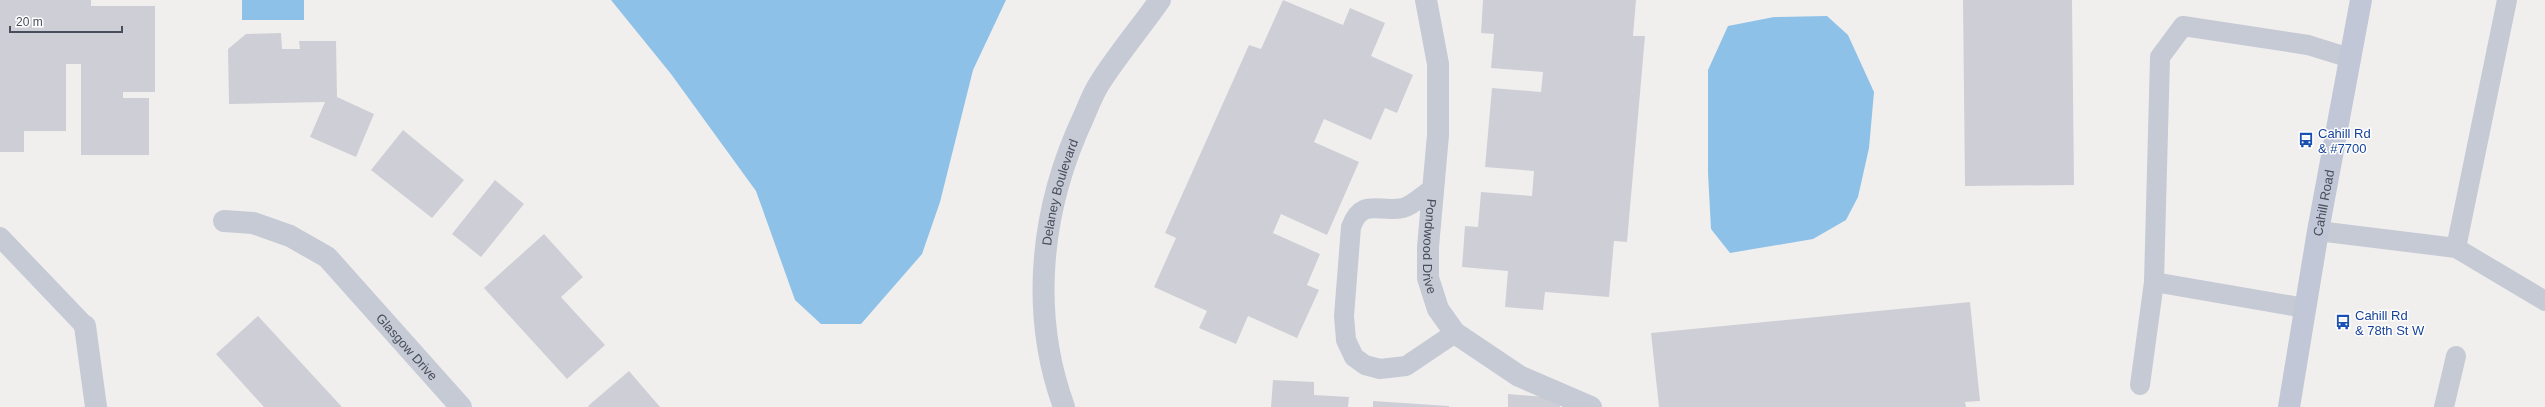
<svg xmlns="http://www.w3.org/2000/svg" width="2545" height="407" font-family="Arial,sans-serif">
  <style>
    .water { fill: #8dc1e8 }
    .building { fill: #cecfd6 }
    .lines { fill: none; stroke-linecap: round; stroke-linejoin: round }
    .lane { stroke: #c5cad5; stroke-width: 20 }
    .street { stroke: #c5cad5; stroke-width: 22 }
    .secondary { stroke: #c1c7d6; stroke-width: 22 }
    .labels { text-anchor: middle; dominant-baseline: central; stroke-width: 3; stroke-linejoin: round; paint-order: stroke }
    .transit-label { font-size: 13px; fill: #164399; stroke: #fff; text-anchor: start }
    .street-label { font-size: 13px; fill: #474d5b; stroke: #fff }
  </style>
  <rect width="100%" height="100%" fill="#f1efee"/>
  <g class="water">
    <rect x="242" y="0" width="62" height="20"/>
    <polygon points="611,0 1006,0 973,70 940,202 922,254 861,324 821,324 795,300 756,191 671,74"/>
    <polygon points="1827,16 1848,35 1874,92 1869,148 1858,197 1846,220 1813,239 1730,253 1711,229 1708,173 1708,70 1728,26 1774,17"/>
  </g>
  <g class="building">
    <polygon points="0,0 91,0 91,6 155,6 155,92 123,92 123,98 149,98 149,155 81,155 81,64 66,64 66,131 24,131 24,152 0,152"/>
    <polygon points="1283,0 1343,25 1350,8 1385,23 1371,56 1413,75 1397,113 1385,108 1371,140 1324,119 1314,142 1359,162 1327,235 1281,214 1273,233 1320,254 1307,285 1319,290 1297,338 1248,316 1236,344 1199,328 1207,311 1154,287 1176,238 1165,233 1249,45 1261,49"/>
    <polygon points="1483,0 1636,0 1633,36 1645,36 1627,242 1614,241 1609,297 1545,292 1543,310 1505,307 1508,271 1462,267 1465,226 1478,227 1481,192 1532,196 1534,171 1485,167 1492,88 1541,92 1543,72 1491,68 1494,34 1481,33"/>
    <polygon points="1963,0 2072,0 2074,185 1965,186"/>
    <polygon points="281,33 282,49 300,49 299,41 336,41 337,97 374,114 356,157 310,137 325,102 229,104 228,49 246,34"/>
    <polygon points="403,130 464,180 432,218 371,170"/>
    <polygon points="495,180 524,204 481,257 452,234"/>
    <polygon points="544,234 583,277 561,297 605,345 567,379 484,288"/>
    <polygon points="1970,302 1980,401 1965,402 1966,407 1659,407 1651,333"/>
    <polygon points="258,316 342,407 264,407 216,354"/>
    <polygon points="629,371 660,407 589,407 588,406"/>
    <polygon points="1273,380 1314,382 1314,395 1349,397 1348,407 1271,407"/>
    <polygon points="1508,394 1560,398 1560,407 1508,407"/>
    <polygon points="1373,401 1449,406 1449,407 1373,407"/>
  </g>
  <g class="lines">
    <g class="lane">
      <path d="M1431,190C1423,195 1412,206 1403,208C1379,213 1362,197 1351,227L1344,316L1346,340L1354,357L1365,365L1380,369L1406,366L1455,333"/>
      <polyline points="2318,231 2456,248 2545,301"/>
      <polyline points="0,237 85,326"/>
      <polyline points="2456,248 2507,0"/>
      <polyline points="2154,282 2305,308"/>
      <polyline points="2140,385 2154,282 2160,57 2183,26 2308,45 2350,58"/>
      <polyline points="2444,407 2456,356"/>
    </g>
    <g class="street">
      <path id="s1" d="M1426,0L1438,64V135L1428,247V278L1438,309L1455,333L1519,376L1591,407"/>
      <path id="s2" d="M224,221L253,223L290,236L327,257L461,407"/>
      <polyline points="85,326 96,407"/>
      <path id="s3" d="M1064,407C1029,311 1041,207 1084,116C1089,104 1094,91 1101,81C1119,53 1141,27 1160,0"/>
    </g>
    <path class="secondary" id="s4" d="M2289,407L2318,231L2361,0"/>
  </g>
  <defs>
    <symbol id="bus-bare" viewBox="-9 -9 18 18"><path d="M-5-6H5V4H4V6H2V4H-2V6H-4V4H-5ZM-3.5-4V0h7V-4ZM-3.5 1.2v1.5H-2V1.2ZM2 1.2v1.5H3.5V1.2Z" fill="#1a4fb4" stroke="#fff" stroke-width="2.5" paint-order="stroke"/></symbol>
  </defs>
  <g fill-rule="evenodd">
    <use href="#bus-bare" x="2295" y="129" width="22" height="22"/>
    <use href="#bus-bare" x="2332" y="311" width="22" height="22"/>
  </g>
  <g class="labels">
    <g class="transit-label">
      <text x="2318" y="133">Cahill Rd<tspan x="2318" dy="15">&amp; #7700</tspan></text>
      <text x="2355" y="315">Cahill Rd<tspan x="2355" dy="15">&amp; 78th St W</tspan></text>
    </g>
    <g class="street-label">
      <text stroke="none"><textPath href="#s3" startOffset="219">Delaney Boulevard</textPath></text>
      <text stroke="none"><textPath href="#s4" startOffset="207">Cahill Road</textPath></text>
      <text stroke="none"><textPath href="#s1" startOffset="248">Pondwood Drive</textPath></text>
      <text stroke="none"><textPath href="#s2" startOffset="231">Glasgow Drive</textPath></text>
    </g>
  </g>
  <path d="M10 26v6h112v-6" fill="none" stroke="#474d5b" stroke-width="2"/>
  <text x="16" y="26" font-size="12" fill="#474d5b" stroke="#ffffff" stroke-width="3" paint-order="stroke">20 m</text>
</svg>
